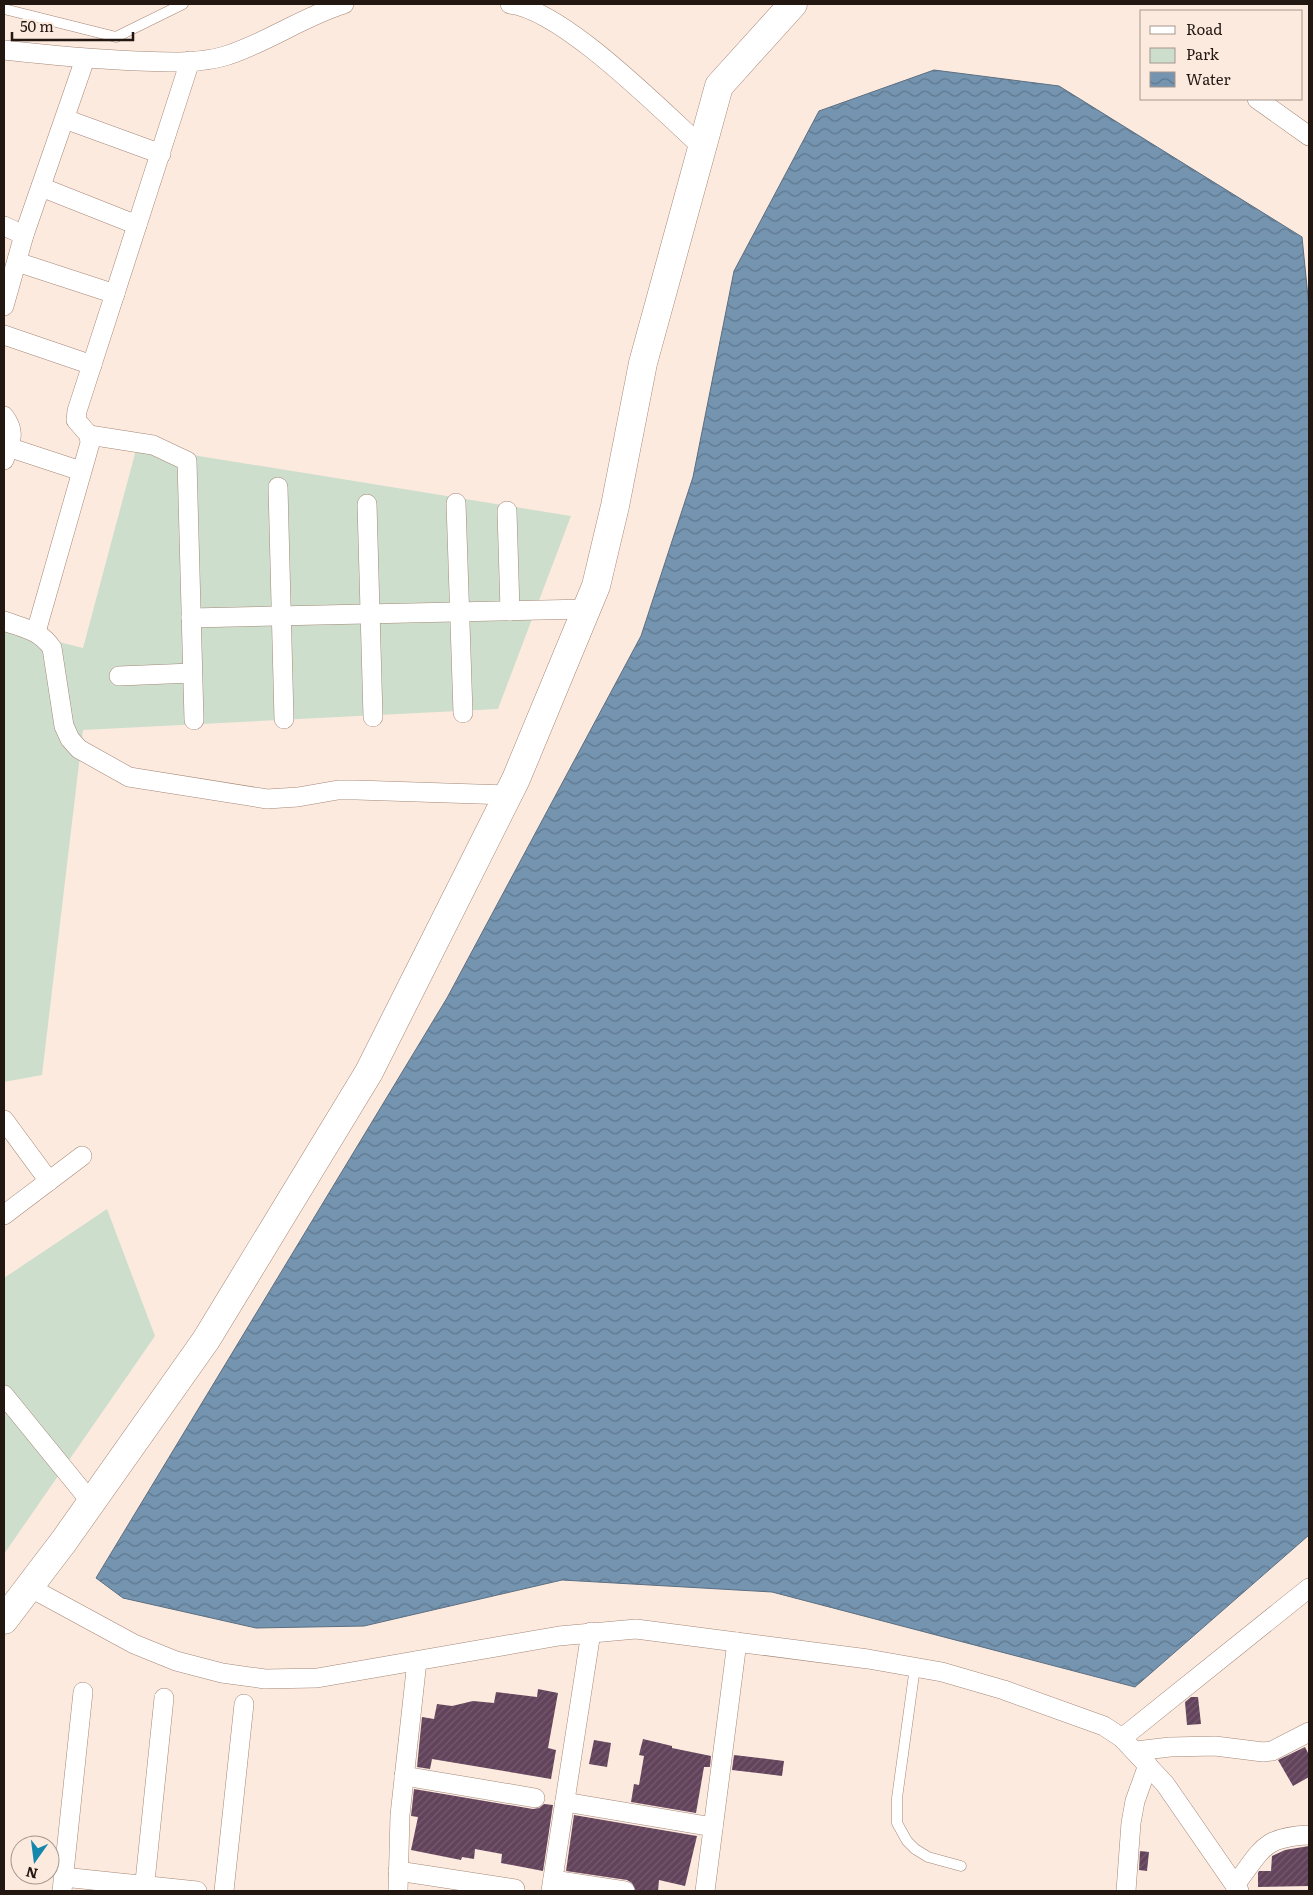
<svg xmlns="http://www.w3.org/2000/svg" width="1313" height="1895" font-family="Literata,serif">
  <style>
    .green { fill: #cddfcc }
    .water { fill: url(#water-waves); stroke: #5b6e80 }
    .building { fill: url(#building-hatch) }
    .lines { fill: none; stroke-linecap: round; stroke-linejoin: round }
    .lane-casing { stroke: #a48777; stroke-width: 11 }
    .street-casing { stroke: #a48777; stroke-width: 20 }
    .secondary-casing { stroke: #a48777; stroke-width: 29 }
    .lane { stroke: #fff; stroke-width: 10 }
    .street { stroke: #fff; stroke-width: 19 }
    .secondary { stroke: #fff; stroke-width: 28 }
  </style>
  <defs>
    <pattern id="water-waves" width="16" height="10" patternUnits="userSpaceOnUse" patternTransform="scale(1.25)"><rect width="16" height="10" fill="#7494b0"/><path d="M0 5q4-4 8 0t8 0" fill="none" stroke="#5f788e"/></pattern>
    <pattern id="building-hatch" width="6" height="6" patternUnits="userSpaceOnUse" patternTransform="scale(1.25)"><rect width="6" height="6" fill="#62435b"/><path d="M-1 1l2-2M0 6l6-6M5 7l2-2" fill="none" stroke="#745b6e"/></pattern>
  </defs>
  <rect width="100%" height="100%" fill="#fdeadf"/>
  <g class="green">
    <polygon points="137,446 571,516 498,709 83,730 42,1075 4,1082 4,628 83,648"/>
    <polygon points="107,1209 155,1336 4,1554 4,1278"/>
  </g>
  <polygon class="water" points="934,70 1059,86 1302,237 1309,307 1309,1535 1135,1687 772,1592 562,1580 364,1626 256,1628 123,1598 96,1578 447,998 641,636 693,477 734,271 819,111"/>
  <g class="building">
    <polygon points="538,1689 558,1693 548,1748 556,1750 551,1779 432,1759 430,1769 417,1767 422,1717 434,1719 437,1704 452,1706 473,1701 494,1703 496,1692 537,1697"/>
    <polygon points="1191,1697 1198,1697 1201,1724 1187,1725 1185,1702"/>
    <polygon points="643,1739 672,1746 672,1748 711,1756 710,1767 704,1767 696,1813 631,1802 634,1784 639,1785 644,1756 639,1755"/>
    <polygon points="594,1740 611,1743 607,1767 589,1764"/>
    <polygon points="1305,1747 1309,1755 1309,1777 1293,1786 1278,1760"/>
    <polygon points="734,1755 784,1761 782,1776 732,1770"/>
    <polygon points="414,1789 533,1809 539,1808 544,1804 553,1805 543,1871 501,1863 502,1854 475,1849 474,1859 462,1857 461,1860 411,1850 418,1817 411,1816"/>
    <polygon points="574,1815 697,1836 685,1886 659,1880 658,1891 636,1891 632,1883 627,1880 566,1871"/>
    <polygon points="1309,1846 1309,1886 1258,1887 1258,1873 1259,1871 1271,1871 1272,1856 1285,1850"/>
    <polygon points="1140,1851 1149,1852 1147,1871 1139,1870"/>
  </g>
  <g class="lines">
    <defs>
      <g id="lane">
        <polyline points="4,9 116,37 183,4"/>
        <polyline points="915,1667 897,1798 897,1823 907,1841 915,1849 928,1857 961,1866"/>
      </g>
      <g id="street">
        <path d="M510,4C563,10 660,109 702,147"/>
        <path d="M4,50C48,55 92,59 137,61C166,62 197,64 225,56C267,43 302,17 344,4"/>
        <polyline points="1257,99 1309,136"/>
        <polyline points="65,119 161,154"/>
        <polyline points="41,187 137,225"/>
        <polyline points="4,226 24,235"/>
        <polyline points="17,262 115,294"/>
        <polyline points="4,306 24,235 85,59"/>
        <polyline points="4,335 92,365"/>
        <path d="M4,416C17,433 10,442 4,460"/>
        <polyline points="89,435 153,445 187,461 194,720"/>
        <polyline points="8,447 81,471"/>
        <polyline points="278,487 284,719"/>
        <polyline points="456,503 463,713"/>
        <polyline points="367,504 373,717"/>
        <polyline points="507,511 510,611"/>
        <polyline points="191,618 586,609"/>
        <path d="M4,621C23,628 40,630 52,648L64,726L70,739L79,749L129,777L267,799L298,797L338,790H356L508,795"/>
        <polyline points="36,632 90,443 89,435 76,420 77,411 190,61"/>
        <polyline points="119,676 192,673"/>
        <polyline points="4,1120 49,1181"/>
        <polyline points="4,1215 82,1156"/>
        <polyline points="4,1395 91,1502"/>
        <polyline points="29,1587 134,1644 176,1661 222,1673 265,1679 317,1678 559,1636 636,1629 868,1659 942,1672 1004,1690 1104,1726 1122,1738 1165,1784 1239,1891"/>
        <polyline points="1122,1738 1309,1588"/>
        <polyline points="1136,1751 1170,1747 1215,1746 1263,1752 1272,1751 1309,1732"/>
        <polyline points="404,1776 535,1798"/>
        <polyline points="565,1802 713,1827"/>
        <polyline points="398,1871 515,1889"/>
        <polyline points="63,1877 197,1891"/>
        <polyline points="553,1880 625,1891"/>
        <path d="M1235,1885C1262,1850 1262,1837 1309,1835"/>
        <polyline points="62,1891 83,1692"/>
        <polyline points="144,1891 164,1698"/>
        <polyline points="224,1891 244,1704"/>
        <polyline points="398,1891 400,1815 417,1661"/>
        <polyline points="551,1891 591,1632"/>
        <polyline points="705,1891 737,1642"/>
        <polyline points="1126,1891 1131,1823 1135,1801 1148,1765"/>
      </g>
      <polyline id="secondary" points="4,1620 64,1541 206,1340 369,1072 516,779 596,586 615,506 643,363 719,86 793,4"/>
    </defs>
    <use href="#lane" class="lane-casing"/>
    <use href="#street" class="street-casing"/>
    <use href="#secondary" class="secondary-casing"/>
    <use href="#lane" class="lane"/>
    <use href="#street" class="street"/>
    <use href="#secondary" class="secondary"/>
  </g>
  <rect width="1313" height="1895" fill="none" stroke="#221711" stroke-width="10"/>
  <rect x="1140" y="10" width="162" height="90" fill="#fdeadf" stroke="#a5968d"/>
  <rect x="1150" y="26" width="25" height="8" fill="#ffffff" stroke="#a5968d"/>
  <text x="1186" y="35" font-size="15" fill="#221711">Road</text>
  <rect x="1150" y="48" width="25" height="15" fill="#cddfcc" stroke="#a5968d"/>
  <text x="1186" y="60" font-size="15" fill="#221711">Park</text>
  <rect x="1150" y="72" width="25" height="15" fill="url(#water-waves)" stroke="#a5968d"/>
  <text x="1186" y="85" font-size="15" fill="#221711">Water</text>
  <g transform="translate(35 1860) rotate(194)"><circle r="24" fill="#fdeadf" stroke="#a5968d"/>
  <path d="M0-4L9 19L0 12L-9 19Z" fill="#1487ac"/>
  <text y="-8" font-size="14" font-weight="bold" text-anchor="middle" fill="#221711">N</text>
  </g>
  <path d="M12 32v8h121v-8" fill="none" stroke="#221711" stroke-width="2.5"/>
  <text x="20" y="32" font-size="15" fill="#221711" stroke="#fdeadf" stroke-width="4" paint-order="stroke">50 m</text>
</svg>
